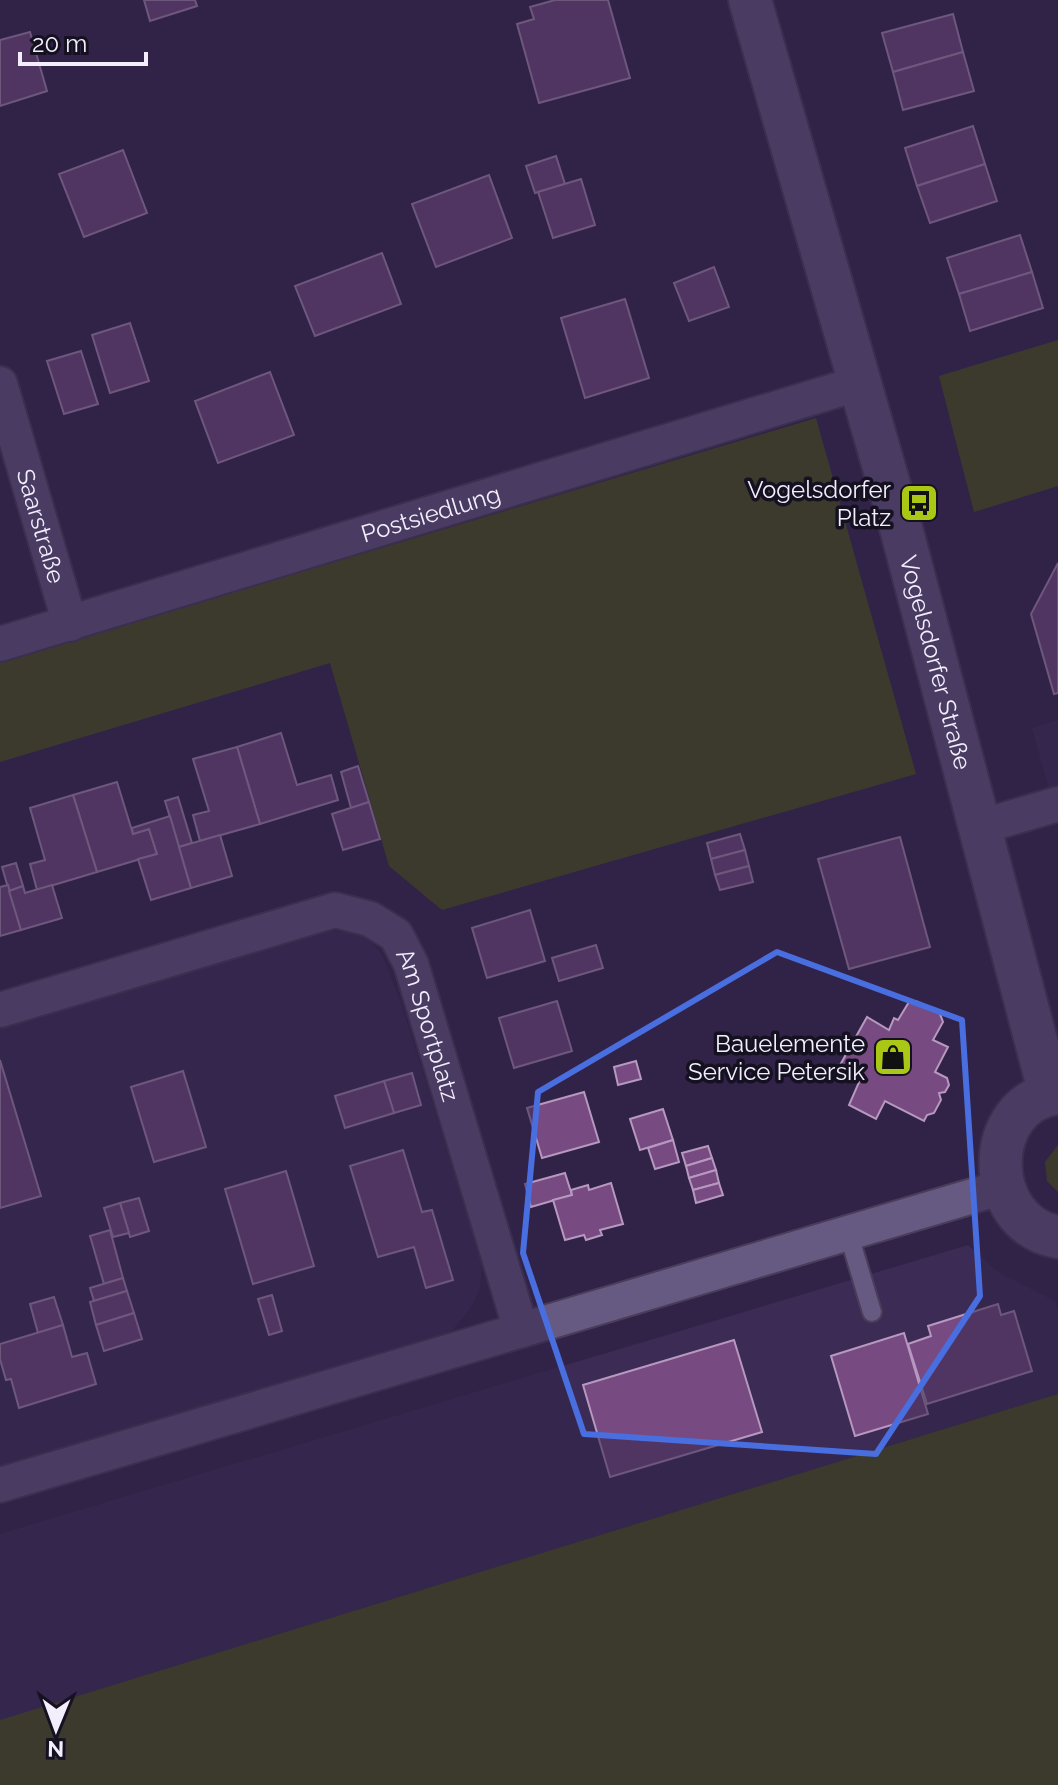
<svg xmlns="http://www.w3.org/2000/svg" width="1058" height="1785" font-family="Raleway,sans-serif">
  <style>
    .built { fill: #3b2b55 }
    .green { fill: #4b580d }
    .building { fill: #774b82; stroke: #b798bf; stroke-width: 2 }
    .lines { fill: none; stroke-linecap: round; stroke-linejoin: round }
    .service-casing { stroke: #493d5a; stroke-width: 22 }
    .minor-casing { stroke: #493d5a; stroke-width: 38 }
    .tertiary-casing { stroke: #493d5a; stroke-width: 46 }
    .service { stroke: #675a82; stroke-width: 18 }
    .minor { stroke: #675a82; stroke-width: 34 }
    .tertiary { stroke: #675a82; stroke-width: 42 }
    .marked { fill: none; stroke: #486edf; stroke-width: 6; stroke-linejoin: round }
    .labels { text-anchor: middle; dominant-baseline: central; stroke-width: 7; stroke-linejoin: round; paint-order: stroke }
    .poi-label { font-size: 24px; fill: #f2eefc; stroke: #161121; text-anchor: end }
    .street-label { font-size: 24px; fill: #f2eefc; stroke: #161121 }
  </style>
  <rect width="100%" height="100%" fill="#312347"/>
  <g class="built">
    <polygon points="1058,720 1058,821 1032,728"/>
    <polygon points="329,931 356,933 371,942 382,955 400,1000 482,1263 480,1289 470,1309 450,1333 0,1469 0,1028"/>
    <polygon points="968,1245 999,1273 1055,1301 1058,1309 1058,1394 0,1720 0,1534"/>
  </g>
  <g class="green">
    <polygon points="1058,340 1058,486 974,512 939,376"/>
    <polygon points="816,418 916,774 442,910 389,866 330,663 0,762 0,662"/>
    <polygon points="1058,1145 1058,1192 1047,1181 1045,1162"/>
    <polygon points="1058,1394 1058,1785 0,1785 0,1720"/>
  </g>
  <g class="building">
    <polygon points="144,0 195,0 197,6 150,21"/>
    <polygon points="555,0 608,0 630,78 539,103 517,24 534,19 530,7"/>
    <polygon points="953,14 963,52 893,72 882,33"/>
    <polygon points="30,32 47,91 0,106 0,40"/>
    <polygon points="963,52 974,91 903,110 893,72"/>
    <polygon points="973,126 985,164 917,186 905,148"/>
    <polygon points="123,150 147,213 84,237 59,174"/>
    <polygon points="556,156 565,184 535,193 526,166"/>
    <polygon points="985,164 997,201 930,223 917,186"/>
    <polygon points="489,175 512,238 436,267 412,204"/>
    <polygon points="581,179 595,225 553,238 538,192"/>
    <polygon points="1020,235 1032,272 959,294 947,258"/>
    <polygon points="382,253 401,304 315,336 295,286"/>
    <polygon points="714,267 729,307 689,321 674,283"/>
    <polygon points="1032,272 1043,308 970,331 959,294"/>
    <polygon points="625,299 649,378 585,398 561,318"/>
    <polygon points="130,323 149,381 110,393 92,335"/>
    <polygon points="81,351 98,404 64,414 47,361"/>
    <polygon points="270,372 294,435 218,463 195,401"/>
    <polygon points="1058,563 1058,693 1054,694 1031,614"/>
    <polygon points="281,733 297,785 331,775 338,800 260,824 237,747"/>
    <polygon points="237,747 260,824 200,841 193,815 209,811 193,759"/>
    <polygon points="358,766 369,802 351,808 341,772"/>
    <polygon points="117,782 133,834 149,829 157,854 97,872 73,795"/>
    <polygon points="73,795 97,872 37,890 30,864 45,860 30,808"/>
    <polygon points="178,797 192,843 179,847 165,801"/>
    <polygon points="369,802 380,839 343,850 332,814"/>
    <polygon points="170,816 191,888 151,900 138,859 157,854 149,829 133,834 132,828"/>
    <polygon points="740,834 745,850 711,859 707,843"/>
    <polygon points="220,835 232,876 191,888 179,847"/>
    <polygon points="900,837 930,947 849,969 818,859"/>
    <polygon points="745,850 749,866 715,875 711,859"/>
    <polygon points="16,863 23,886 9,891 2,867"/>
    <polygon points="749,866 753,882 720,890 715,875"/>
    <polygon points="8,885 21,930 0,936 0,887"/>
    <polygon points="52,885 62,918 21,930 9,891 23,886 25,893"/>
    <polygon points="530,910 545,961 487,978 472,928"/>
    <polygon points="596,945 603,968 559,981 552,958"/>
    <polygon points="557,1001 572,1051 514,1068 499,1018"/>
    <polygon points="917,1001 940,1014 943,1022 933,1040 948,1047 935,1072 947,1078 949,1085 945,1092 939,1093 941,1100 934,1113 927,1115 924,1121 885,1101 876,1119 849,1105 860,1080 839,1067 867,1017 889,1030 894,1018 898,1020 909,1002"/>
    <polygon points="0,1060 41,1196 0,1208"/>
    <polygon points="636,1061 641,1079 618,1085 614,1067"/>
    <polygon points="183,1071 206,1147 154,1162 131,1087"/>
    <polygon points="412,1073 421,1105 394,1113 384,1081"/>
    <polygon points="384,1081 394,1113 345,1128 335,1096"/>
    <polygon points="584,1092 599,1142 542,1158 527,1108"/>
    <polygon points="663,1109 673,1140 640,1150 630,1119"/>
    <polygon points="673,1140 679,1162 655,1169 648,1148"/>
    <polygon points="708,1146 712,1158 686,1166 682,1153"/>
    <polygon points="403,1150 422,1212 432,1210 453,1280 426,1288 414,1247 378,1257 350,1166"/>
    <polygon points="712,1158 716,1170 689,1178 686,1166"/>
    <polygon points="716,1170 719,1183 693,1190 689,1178"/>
    <polygon points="286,1171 314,1266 253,1284 225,1189"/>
    <polygon points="565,1173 572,1195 531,1207 525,1184"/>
    <polygon points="611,1183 623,1224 600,1230 602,1235 586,1240 584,1235 565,1240 553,1200 572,1195 571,1190 588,1185 589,1190"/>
    <polygon points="719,1183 723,1195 696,1203 693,1190"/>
    <polygon points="139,1198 149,1231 130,1237 120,1203"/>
    <polygon points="120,1203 129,1233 113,1237 104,1208"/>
    <polygon points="110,1230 123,1278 104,1284 90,1236"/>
    <polygon points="123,1278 127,1291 94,1301 90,1288"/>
    <polygon points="127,1291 134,1313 96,1325 90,1302"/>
    <polygon points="272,1295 282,1331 269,1335 258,1299"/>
    <polygon points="54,1297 63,1325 38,1333 30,1304"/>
    <polygon points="998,1304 1001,1315 1014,1311 1032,1371 927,1404 908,1344 931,1336 928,1326"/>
    <polygon points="134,1313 142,1339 104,1351 96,1325"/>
    <polygon points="63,1325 72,1357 87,1353 96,1384 19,1408 11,1379 6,1380 0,1359 0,1344"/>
    <polygon points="904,1333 928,1414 855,1436 831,1356"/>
    <polygon points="734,1340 762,1432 610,1477 583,1385"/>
  </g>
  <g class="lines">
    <defs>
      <polyline id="service" points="848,1232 872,1312"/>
      <g id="minor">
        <path id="s1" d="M0,384L70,624"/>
        <path id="s2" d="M0,644L860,383"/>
        <polyline points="980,827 1058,804"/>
        <path id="s3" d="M0,1010L335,910L370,919L396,935L411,964L521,1330"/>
        <polyline points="0,1485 1003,1187"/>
      </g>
      <g id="tertiary">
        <path id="s4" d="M750,0L896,509L1050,1094"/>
        <path d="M1058,1093C981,1102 982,1224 1058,1237"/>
      </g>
    </defs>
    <use href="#service" class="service-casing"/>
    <use href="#minor" class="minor-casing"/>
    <use href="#tertiary" class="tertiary-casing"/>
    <use href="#service" class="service"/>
    <use href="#minor" class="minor"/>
    <use href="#tertiary" class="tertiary"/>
  </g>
  <path d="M0 0H1058V1785H0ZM777,952L962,1020L980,1296L876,1454L584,1434L523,1253L538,1092Z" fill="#312347" fill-opacity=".55" fill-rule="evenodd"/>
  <path class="marked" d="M777,952L962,1020L980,1296L876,1454L584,1434L523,1253L538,1092Z"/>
  <defs>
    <symbol id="bus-square" viewBox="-11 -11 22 22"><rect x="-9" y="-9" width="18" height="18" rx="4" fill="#abc716" stroke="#161121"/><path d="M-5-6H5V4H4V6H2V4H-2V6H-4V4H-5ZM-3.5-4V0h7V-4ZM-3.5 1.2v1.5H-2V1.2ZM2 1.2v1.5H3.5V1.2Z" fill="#111"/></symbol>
    <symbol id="shop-square" viewBox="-11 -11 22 22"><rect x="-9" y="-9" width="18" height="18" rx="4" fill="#abc716" stroke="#161121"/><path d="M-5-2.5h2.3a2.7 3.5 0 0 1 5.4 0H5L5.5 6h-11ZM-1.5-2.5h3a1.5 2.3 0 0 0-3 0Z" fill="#111"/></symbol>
  </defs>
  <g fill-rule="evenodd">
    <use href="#bus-square" x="897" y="481" width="44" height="44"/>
    <use href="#shop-square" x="871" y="1035" width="44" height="44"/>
  </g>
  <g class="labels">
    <g class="poi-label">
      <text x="891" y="489">Vogelsdorfer<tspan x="891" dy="28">Platz</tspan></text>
      <text x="865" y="1043">Bauelemente<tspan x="865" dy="28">Service Petersik</tspan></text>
    </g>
    <g class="street-label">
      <text stroke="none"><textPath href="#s2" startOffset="450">Postsiedlung</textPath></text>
      <text stroke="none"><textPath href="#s1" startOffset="148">Saarstraße</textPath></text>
      <text stroke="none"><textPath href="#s4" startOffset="688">Vogelsdorfer Straße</textPath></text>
      <text stroke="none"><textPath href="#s3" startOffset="512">Am Sportplatz</textPath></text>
    </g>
  </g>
  <g transform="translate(56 1729) rotate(181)" stroke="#161121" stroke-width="6" paint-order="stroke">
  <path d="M0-6L14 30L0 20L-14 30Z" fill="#f2eefc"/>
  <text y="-12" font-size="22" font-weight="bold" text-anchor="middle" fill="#f2eefc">N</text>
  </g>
  <path d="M20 52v12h126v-12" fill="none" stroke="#f2eefc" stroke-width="4"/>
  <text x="32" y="52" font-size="24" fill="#f2eefc" stroke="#161121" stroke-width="6" paint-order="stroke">20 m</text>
</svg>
